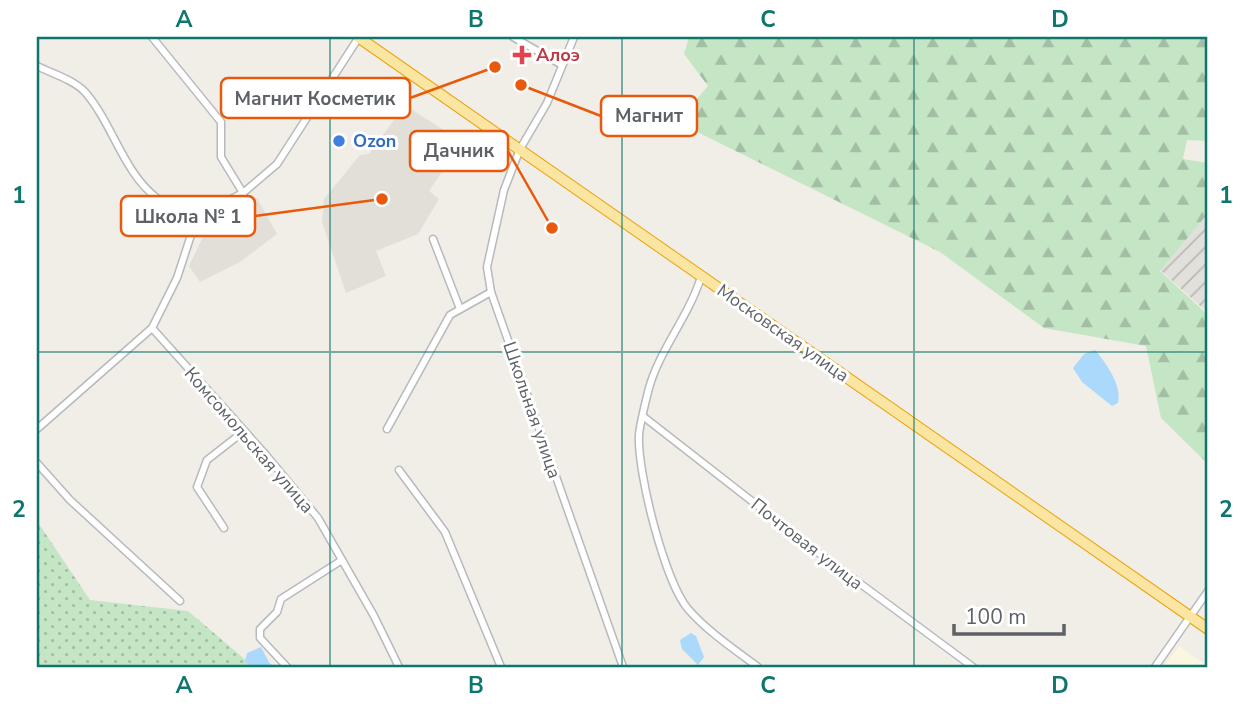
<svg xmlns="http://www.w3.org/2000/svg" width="1245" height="704" font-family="'Nunito Sans',sans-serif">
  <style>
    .commercial { fill: #fcf5df }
    .industrial { fill: url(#industrial-furrows) }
    .education { fill: #e2dfd8 }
    .forest { fill: url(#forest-firs) }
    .garden { fill: url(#garden-dots) }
    .water { fill: #abd9fb }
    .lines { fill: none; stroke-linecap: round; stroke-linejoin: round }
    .minor-casing { stroke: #b7b9bc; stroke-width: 9 }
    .trunk-casing { stroke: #eba30b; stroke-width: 12 }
    .minor { stroke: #fff; stroke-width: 6 }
    .trunk { stroke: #fae6a2; stroke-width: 10 }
    .grid { fill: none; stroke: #0f766e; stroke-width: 2; stroke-opacity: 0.55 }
    .health-dot { fill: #e0444e; stroke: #fff; stroke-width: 2.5 }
    .shop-dot { fill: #3f7fe0; stroke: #fff; stroke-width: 2.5 }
    .labels { text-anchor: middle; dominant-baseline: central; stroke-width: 6; stroke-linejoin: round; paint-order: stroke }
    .health-label { font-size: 18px; font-weight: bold; fill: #be3a42; stroke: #fff; text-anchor: start }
    .shop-label { font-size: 18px; font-weight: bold; fill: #366cbe; stroke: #fff; text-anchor: start }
    .street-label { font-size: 18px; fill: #5e6266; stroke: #fff }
    .leader { fill: none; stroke: #e8590c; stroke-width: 2.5 }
    .callout-dot { fill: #e8590c; stroke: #fff; stroke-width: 2.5 }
    .callout { fill: #fff; stroke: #e8590c; stroke-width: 2.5 }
    .callout-label { font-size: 19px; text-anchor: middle; font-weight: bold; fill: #5e6266 }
    .neatline { fill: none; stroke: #0f766e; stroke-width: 2.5 }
    .grid-label { font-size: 23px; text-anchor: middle; font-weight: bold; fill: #0f766e }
  </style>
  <defs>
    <pattern id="industrial-furrows" width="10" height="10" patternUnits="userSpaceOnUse" patternTransform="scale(1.75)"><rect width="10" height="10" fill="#e1e0db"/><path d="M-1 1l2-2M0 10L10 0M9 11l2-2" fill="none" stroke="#bab9b5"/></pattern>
    <pattern id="forest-firs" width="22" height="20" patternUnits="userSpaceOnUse" patternTransform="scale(1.75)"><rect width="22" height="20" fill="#c5e6c5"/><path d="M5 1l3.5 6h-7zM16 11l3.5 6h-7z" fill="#a3bea4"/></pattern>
    <pattern id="garden-dots" width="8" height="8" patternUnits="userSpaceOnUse" patternTransform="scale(1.75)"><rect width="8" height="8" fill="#c5e6c5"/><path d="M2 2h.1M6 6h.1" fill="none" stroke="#a3bea4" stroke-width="1.8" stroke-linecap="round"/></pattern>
  </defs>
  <rect width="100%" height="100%" fill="#f0eee7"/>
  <polygon class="commercial" points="1179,646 1208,667 1163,667"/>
  <polygon class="industrial" points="1208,209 1208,313 1160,270"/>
  <g class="education">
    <polygon points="405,105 462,142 429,191 439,199 418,234 376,251 386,276 346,293 322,222 324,199 360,155 369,154"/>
    <polygon points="257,198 277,234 240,262 200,282 189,266 209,224"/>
  </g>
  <polygon class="forest" points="689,37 1208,37 1208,141 1187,140 1183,159 1208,163 1208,213 1160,271 1208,315 1208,464 1161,418 1146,346 1044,328 940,252 677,122 708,86 684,54"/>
  <polygon class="garden" points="37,521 90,600 188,611 254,667 40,667 37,662"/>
  <g class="water">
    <path d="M1095,350C1106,363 1122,385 1118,403L1112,406L1082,382L1073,368L1084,354Z"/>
    <polygon points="691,633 696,636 704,657 698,665 682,649 680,640"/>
    <polygon points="261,647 270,664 279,667 251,667 245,661 247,653"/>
  </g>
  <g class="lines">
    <defs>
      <g id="minor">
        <polyline points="152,37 221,122 221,157 243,193"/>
        <polyline points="513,37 562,65"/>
        <polyline points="574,37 547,103 520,149 504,190 487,267 491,292 623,667"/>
        <path d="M37,66C51,73 74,80 85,92C113,124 123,173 158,199C171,209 190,210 205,212"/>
        <polyline points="433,239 460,309"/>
        <path d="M701,277C689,316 660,349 649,388C646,400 640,423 639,435C637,472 665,582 688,609C707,631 735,650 758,667"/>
        <polyline points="152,328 266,455 318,518 374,616 399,667"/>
        <polyline points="644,417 808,545 973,667"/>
        <polyline points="37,429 152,328 177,278 192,232 205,212 243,193 277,164 359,37"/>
        <polyline points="387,429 450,315 491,292"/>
        <polyline points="37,463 70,500 180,601"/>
        <polyline points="399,470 445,532 501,667"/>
        <polyline points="224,528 197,487 207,460 243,432"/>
        <polyline points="287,667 260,638 260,629 277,612 281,599 342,560"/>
        <polyline points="1155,667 1208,591"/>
      </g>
      <polyline id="trunk" points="358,37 1208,629"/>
    </defs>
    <use href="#minor" class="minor-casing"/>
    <use href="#trunk" class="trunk-casing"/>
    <use href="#minor" class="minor"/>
    <use href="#trunk" class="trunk"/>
  </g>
  <path class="grid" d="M330,37V667M622,37V667M914,37V667M37,352H1208"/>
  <path class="health-dot" d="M518.5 44.5h7v7h7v7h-7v7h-7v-7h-7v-7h7z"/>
  <circle class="shop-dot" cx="339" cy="141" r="7"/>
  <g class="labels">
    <g class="health-label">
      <text x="536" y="55">Алоэ</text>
    </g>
    <g class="shop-label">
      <text x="353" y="141">Ozon</text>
    </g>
    <g class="street-label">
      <text transform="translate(783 333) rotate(35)">Московская улица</text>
      <text transform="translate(532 410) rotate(71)">Школьная улица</text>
      <text transform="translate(249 440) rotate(49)">Комсомольская улица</text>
      <text transform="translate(807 544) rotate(38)">Почтовая улица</text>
    </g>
  </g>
  <path class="leader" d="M495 67L410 98M521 85L601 116M552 228L508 151M382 199L255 216"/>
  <g class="callout-dot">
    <circle cx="495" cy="67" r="7"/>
    <circle cx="521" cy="85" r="7"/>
    <circle cx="552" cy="228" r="7"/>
    <circle cx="382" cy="199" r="7"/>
  </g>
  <g class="callout">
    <rect x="221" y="78" width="189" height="40" rx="7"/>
    <rect x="601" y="96" width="96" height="40" rx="7"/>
    <rect x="410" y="131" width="98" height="40" rx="7"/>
    <rect x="121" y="196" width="134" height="40" rx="7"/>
  </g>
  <g class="callout-label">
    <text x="315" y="105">Магнит Косметик</text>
    <text x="649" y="122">Магнит</text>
    <text x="459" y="157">Дачник</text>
    <text x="188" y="223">Школа № 1</text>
  </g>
  <rect width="1245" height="704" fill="none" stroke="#ffffff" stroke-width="77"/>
  <path d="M954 624v10h110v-10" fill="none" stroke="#5e6266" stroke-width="3.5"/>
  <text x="965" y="624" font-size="21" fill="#5e6266" stroke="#ffffff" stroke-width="5" paint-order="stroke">100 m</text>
  <rect x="38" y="38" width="1168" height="628" class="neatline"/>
  <g class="grid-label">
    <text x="184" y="27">A</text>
    <text x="476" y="27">B</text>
    <text x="768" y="27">C</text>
    <text x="1060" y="27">D</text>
    <text x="19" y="203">1</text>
    <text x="1226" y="203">1</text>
    <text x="19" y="517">2</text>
    <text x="1226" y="517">2</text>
    <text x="184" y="693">A</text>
    <text x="476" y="693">B</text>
    <text x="768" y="693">C</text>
    <text x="1060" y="693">D</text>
  </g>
</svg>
